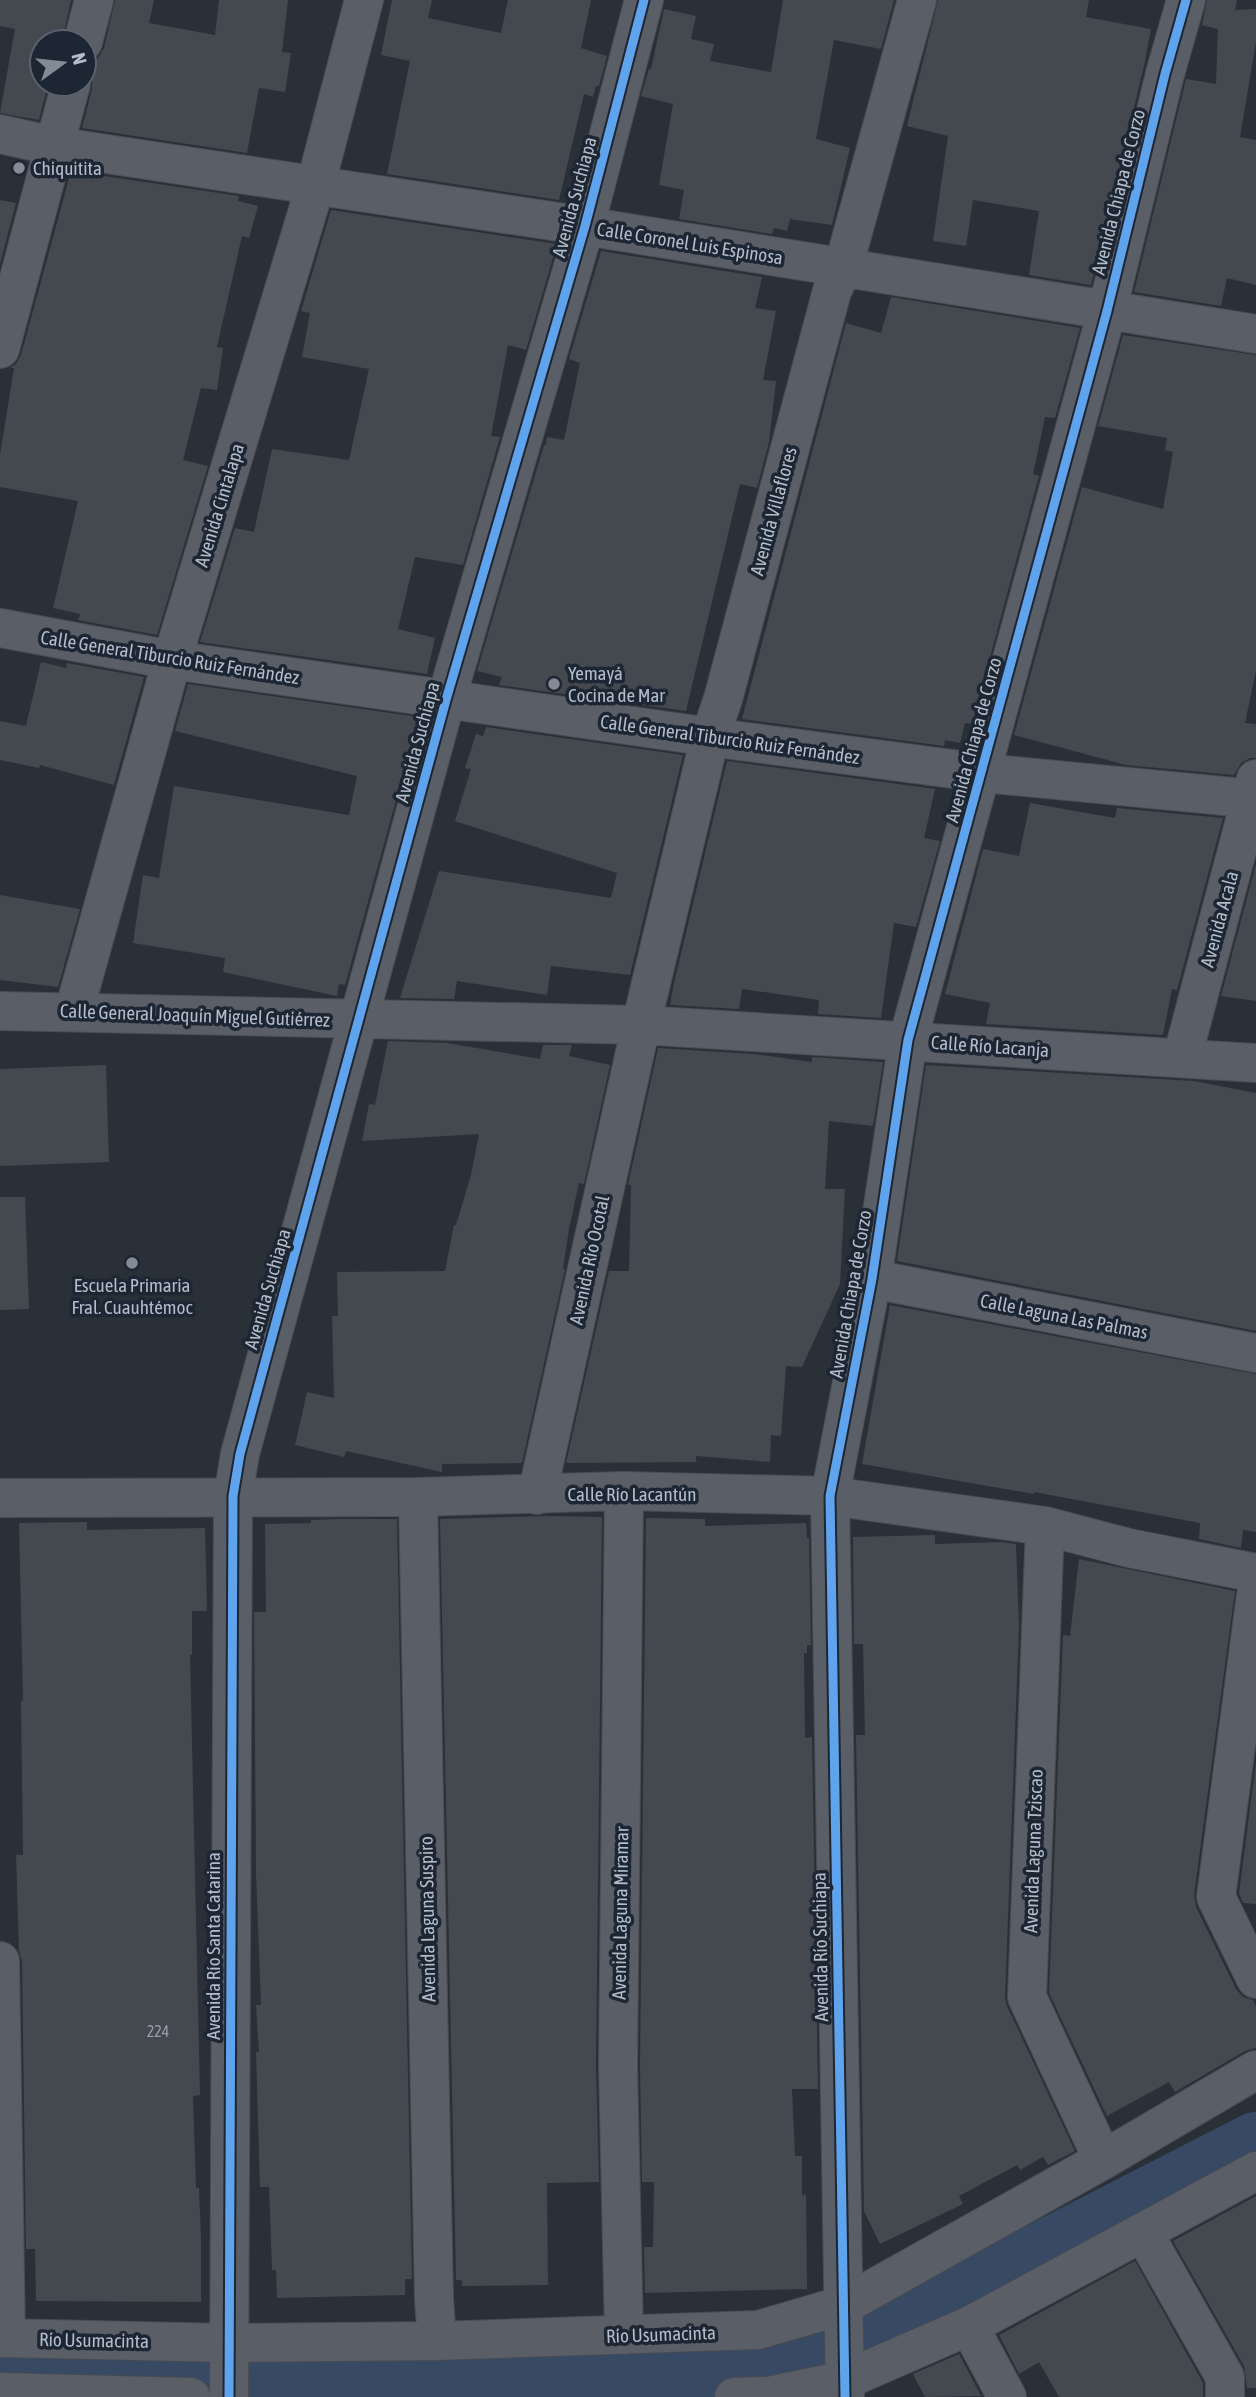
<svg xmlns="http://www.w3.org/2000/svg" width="1256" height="2397" font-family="'Asap Condensed',sans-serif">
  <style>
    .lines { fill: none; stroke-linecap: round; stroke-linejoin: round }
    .river { stroke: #384963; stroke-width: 66 }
    .building { fill: #444950 }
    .minor-casing { stroke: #484c53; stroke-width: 40 }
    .tertiary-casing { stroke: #484c53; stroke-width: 40 }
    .minor { stroke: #5a5e66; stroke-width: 38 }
    .tertiary { stroke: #5a5e66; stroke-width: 38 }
    .cycleway-casing { stroke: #1d2633; stroke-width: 13 }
    .cycleway { stroke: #60a3ed; stroke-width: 9 }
    .poi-dot { fill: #848b96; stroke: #1d2633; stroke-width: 2.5 }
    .labels { text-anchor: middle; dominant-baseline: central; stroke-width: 7; stroke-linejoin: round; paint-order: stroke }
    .number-label { font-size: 16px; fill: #989fab }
    .poi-label { font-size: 19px; fill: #b4bcc9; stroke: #1d2633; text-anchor: start }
    .street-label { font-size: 19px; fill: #b4bcc9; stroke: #1d2633 }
  </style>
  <rect width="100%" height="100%" fill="#2a3038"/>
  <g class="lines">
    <g class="river">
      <polyline points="0,2366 192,2370"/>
      <polyline points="240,2370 793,2370 870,2343 1256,2145"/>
    </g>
  </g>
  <g class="building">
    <polygon points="0,0 71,0 62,42 42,42 42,84 48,84 39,120 0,113 15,29 0,26"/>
    <polygon points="115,0 154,0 149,23 215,35 219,0 288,0 282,52 291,53 285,92 259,88 247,153 82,128 92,89 92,78 84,67 84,63 98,58 104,48"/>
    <polygon points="392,0 432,0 428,18 501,33 508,0 591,0 581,48 607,56 599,86 596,86 593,97 584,94 559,200 387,174 410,61 381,55"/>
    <polygon points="783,0 894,0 881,49 834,40 816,139 850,148 832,225 790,219 787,231 774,228 772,234 679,219 684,190 659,185 673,104 641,96 649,69 651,69 664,9 696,16 691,39 714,44 710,61 771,72"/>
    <polygon points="938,0 1089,0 1086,17 1151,29 1144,66 1091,285 1029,275 1039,211 973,200 966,246 933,241 948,136 907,126"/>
    <polygon points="1207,0 1237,0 1235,10 1256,9 1256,42 1240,137 1256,140 1256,285 1227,278 1221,306 1134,292 1186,79 1216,84 1218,29 1202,25"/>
    <polygon points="71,171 239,196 238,201 258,206 249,238 242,236 217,347 223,348 217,390 201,388 183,460 208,466 157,635 78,620 80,614 53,608 78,501 0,487 0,455 14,368 10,368 16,364 21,355"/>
    <polygon points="0,200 16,203 0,264"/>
    <polygon points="331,210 557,244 526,350 508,345 491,436 500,437 463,565 415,557 398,629 435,638 427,674 200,642 235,528 254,532 272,449 349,460 369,369 302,357 310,313 301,311"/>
    <polygon points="601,251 762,277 755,308 776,311 763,380 776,381 769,442 757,488 740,484 686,711 499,685 502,677 477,671 544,445 546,445 547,437 564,440 580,363 569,359"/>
    <polygon points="891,297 1080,328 1055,418 1045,417 1033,474 1039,476 972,724 965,723 960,743 945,740 944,746 742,719 846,323 881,333"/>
    <polygon points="1123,335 1256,355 1256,671 1245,723 1256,724 1256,758 1250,758 1241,763 1234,775 1126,765 1014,735 1082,487 1163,509 1173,452 1165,450 1167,438 1098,426"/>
    <polygon points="41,662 66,668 67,663 144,677 114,785 40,765 39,768 0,760 0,721 26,726"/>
    <polygon points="188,684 419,717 345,985 339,984 337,996 223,972 225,958 133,943 143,875 159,878 174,786 349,815 357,776 175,731"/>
    <polygon points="486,727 683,755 630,975 551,966 547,995 457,981 454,999 400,998 439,871 611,898 617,873 455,821 471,769 465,768 476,734 483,736"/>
    <polygon points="727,761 935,789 924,838 940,841 916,927 894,923 881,1018 818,1014 819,1000 742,989 739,1009 670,1005 674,983"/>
    <polygon points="1030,803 1115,818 1117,808 1223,818 1177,990 1172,989 1163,1035 986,1024 990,1003 945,994 983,849 1019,856"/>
    <polygon points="1256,864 1256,1001 1221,996"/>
    <polygon points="0,895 80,909 58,987 0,980"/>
    <polygon points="388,1041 447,1043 540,1059 543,1045 572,1045 569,1056 610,1065 584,1184 579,1183 569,1229 563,1269 565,1269 522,1463 442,1464 442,1472 346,1451 344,1457 295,1445 307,1392 334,1398 332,1316 338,1316 337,1272 445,1271 454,1225 456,1225 471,1175 479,1134 362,1141 369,1104 375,1105"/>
    <polygon points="658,1048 754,1054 812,1062 812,1057 883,1062 873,1126 829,1121 825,1189 845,1189 840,1284 802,1367 786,1366 781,1436 771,1435 770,1462 696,1456 696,1462 566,1463 609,1271 629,1271 631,1185 628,1185"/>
    <polygon points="106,1065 109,1162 0,1166 0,1069"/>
    <polygon points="926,1065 1194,1081 1256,1093 1256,1331 897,1261"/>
    <polygon points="0,1197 25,1197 29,1309 0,1310"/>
    <polygon points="890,1305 1256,1374 1256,1532 1243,1530 1241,1548 1199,1539 1200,1523 1034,1492 1034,1494 862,1464"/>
    <polygon points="546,1516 602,1517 596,2065 599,2182 547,2183 548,2285 462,2286 462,2280 456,2280 440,1519"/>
    <polygon points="646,1518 705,1519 705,1526 806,1523 807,1538 809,1538 811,1645 807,1645 807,1653 804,1653 805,1738 812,1737 818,2089 792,2089 795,2156 802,2156 802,2196 806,2194 807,2289 645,2293 644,2247 653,2247 654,2182 642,2182 640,2065"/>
    <polygon points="341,1519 397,1519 412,2279 405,2279 405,2295 277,2298 276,2270 272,2270 269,2187 260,2187 256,2052 259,2052 256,2005 261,2005 256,1874 254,1612 266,1612 265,1524 311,1523 311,1520"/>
    <polygon points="87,1522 87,1530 205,1528 207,1611 192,1611 192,1655 190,1655 200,2095 193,2096 196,2188 199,2188 201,2239 201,2302 36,2301 35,2249 26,2249 22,1961 19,1951 16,1855 23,1855 21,1701 23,1701 19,1523"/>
    <polygon points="935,1535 935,1544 1002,1542 1016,1544 1019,1627 1005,1997 1007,2006 1075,2151 1048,2165 1043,2157 1020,2170 1017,2165 959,2196 963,2204 880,2244 864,2211 856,1735 865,1735 863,1644 854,1644 853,1537"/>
    <polygon points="1079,1559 1235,1591 1194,1895 1196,1907 1236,1989 1243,1997 1253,2000 1256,2006 1256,2048 1245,2051 1175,2092 1169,2082 1107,2116 1049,1993 1063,1635 1070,1636"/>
    <polygon points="1256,1762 1256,1904 1243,1903 1239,1893"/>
    <polygon points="1256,2196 1256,2388 1247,2388 1244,2366 1173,2241"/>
    <polygon points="1135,2261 1203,2383 1203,2397 1059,2397 1039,2362 1019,2374 999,2335"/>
    <polygon points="959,2354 981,2396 925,2397 913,2374"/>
  </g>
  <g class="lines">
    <defs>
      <g id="minor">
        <polyline points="83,42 94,0"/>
        <polyline points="0,134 54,146 585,226 1256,334"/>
        <polyline points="0,349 71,84"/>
        <polyline points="0,628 172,660 710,737 983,773 1256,799"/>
        <polyline points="0,1011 641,1025 1256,1063"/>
        <polyline points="74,1011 172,660 315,187 364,0"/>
        <polyline points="1182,1058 1256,779"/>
        <polyline points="872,1279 1256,1353"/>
        <polyline points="537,1495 641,1025 710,737 723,699 832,291 843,268 917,0"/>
        <polyline points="418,1497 434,2299 437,2341"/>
        <polyline points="0,1498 418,1497 624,1491 830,1496 1045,1526 1129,1548 1256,1573"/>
        <polyline points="1045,1526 1027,1997 1103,2160"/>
        <polyline points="1256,1595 1216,1897 1256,1979"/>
        <polyline points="0,1961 6,2338"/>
        <polyline points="1143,2232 1225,2377 1225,2397"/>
        <polyline points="969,2326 1007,2397"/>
        <polyline points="624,2335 618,2065 624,1491"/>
        <polyline points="229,2397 233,1496 240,1454 446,700 585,226 644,0"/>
        <polyline points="845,2397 830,1496 872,1279 908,1040 1107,311 1165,74 1186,0"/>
      </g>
      <g id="tertiary">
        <polyline points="0,2338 229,2343 437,2341 758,2330 844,2305 1103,2160 1256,2070"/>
        <polyline points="0,2392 191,2397"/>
        <polyline points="734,2397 768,2396 845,2380 969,2326 1256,2171"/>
      </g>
    </defs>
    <use href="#minor" class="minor-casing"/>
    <use href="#tertiary" class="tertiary-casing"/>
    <use href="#minor" class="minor"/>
    <use href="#tertiary" class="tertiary"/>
    <defs>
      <g id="cycleway">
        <polyline points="229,2397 233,1496 240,1454 446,700 585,226 644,0"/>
        <polyline points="845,2397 830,1496 872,1279 908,1040 1107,311 1165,74 1186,0"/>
      </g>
    </defs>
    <use href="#cycleway" class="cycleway-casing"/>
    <use href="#cycleway" class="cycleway"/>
  </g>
  <g class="poi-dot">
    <circle cx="19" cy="168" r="7"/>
    <circle cx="554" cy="684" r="7"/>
    <circle cx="132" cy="1263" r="7"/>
  </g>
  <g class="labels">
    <g class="number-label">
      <text x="158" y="2031">224</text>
    </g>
    <g class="poi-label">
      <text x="33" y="168">Chiquitita</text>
      <text x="568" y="673">Yemayá<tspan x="568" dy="22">Cocina de Mar</tspan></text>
      <text x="132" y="1285" text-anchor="middle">Escuela Primaria<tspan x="132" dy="22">Fral. Cuauhtémoc</tspan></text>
    </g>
    <g class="street-label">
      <text transform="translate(1118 192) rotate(-76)">Avenida Chiapa de Corzo</text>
      <text transform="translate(574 197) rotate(-75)">Avenida Suchiapa</text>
      <text transform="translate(690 243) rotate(9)">Calle Coronel Luis Espinosa</text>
      <text transform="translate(219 505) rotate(-73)">Avenida Cintalapa</text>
      <text transform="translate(773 511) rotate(-75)">Avenida Villaflores</text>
      <text transform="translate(170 657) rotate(9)">Calle General Tiburcio Ruiz Fernández</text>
      <text transform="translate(730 739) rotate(8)">Calle General Tiburcio Ruiz Fernández</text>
      <text transform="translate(973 740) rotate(-75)">Avenida Chiapa de Corzo</text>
      <text transform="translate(417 742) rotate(-75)">Avenida Suchiapa</text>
      <text transform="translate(1219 919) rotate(-75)">Avenida Acala</text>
      <text transform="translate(195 1015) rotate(2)">Calle General Joaquín Miguel Gutiérrez</text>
      <text transform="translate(990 1046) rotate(4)">Calle Río Lacanja</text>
      <text transform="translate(589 1260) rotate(-78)">Avenida Río Ocotal</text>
      <text transform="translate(267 1289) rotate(-74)">Avenida Suchiapa</text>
      <text transform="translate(850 1294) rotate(-80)">Avenida Chiapa de Corzo</text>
      <text transform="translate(1064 1316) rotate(11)">Calle Laguna Las Palmas</text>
      <text x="632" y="1494">Calle Río Lacantún</text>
      <text transform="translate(1033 1851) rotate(-88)">Avenida Laguna Tziscao</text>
      <text transform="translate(620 1913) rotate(-89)">Avenida Laguna Miramar</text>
      <text transform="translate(427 1919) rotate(-91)">Avenida Laguna Suspiro</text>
      <text transform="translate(213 1946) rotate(-90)">Avenida Río Santa Catarina</text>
      <text transform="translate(820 1947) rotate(-91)">Avenida Río Suchiapa</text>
      <text transform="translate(661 2334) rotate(-2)">Río Usumacinta</text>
      <text transform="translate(94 2340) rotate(1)">Río Usumacinta</text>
    </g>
  </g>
  <g transform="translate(63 63) rotate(75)"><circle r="33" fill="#1d2633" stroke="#59626f" stroke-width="2"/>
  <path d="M0-5L12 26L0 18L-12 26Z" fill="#848b96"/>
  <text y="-10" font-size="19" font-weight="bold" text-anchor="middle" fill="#b4bcc9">N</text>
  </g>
</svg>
